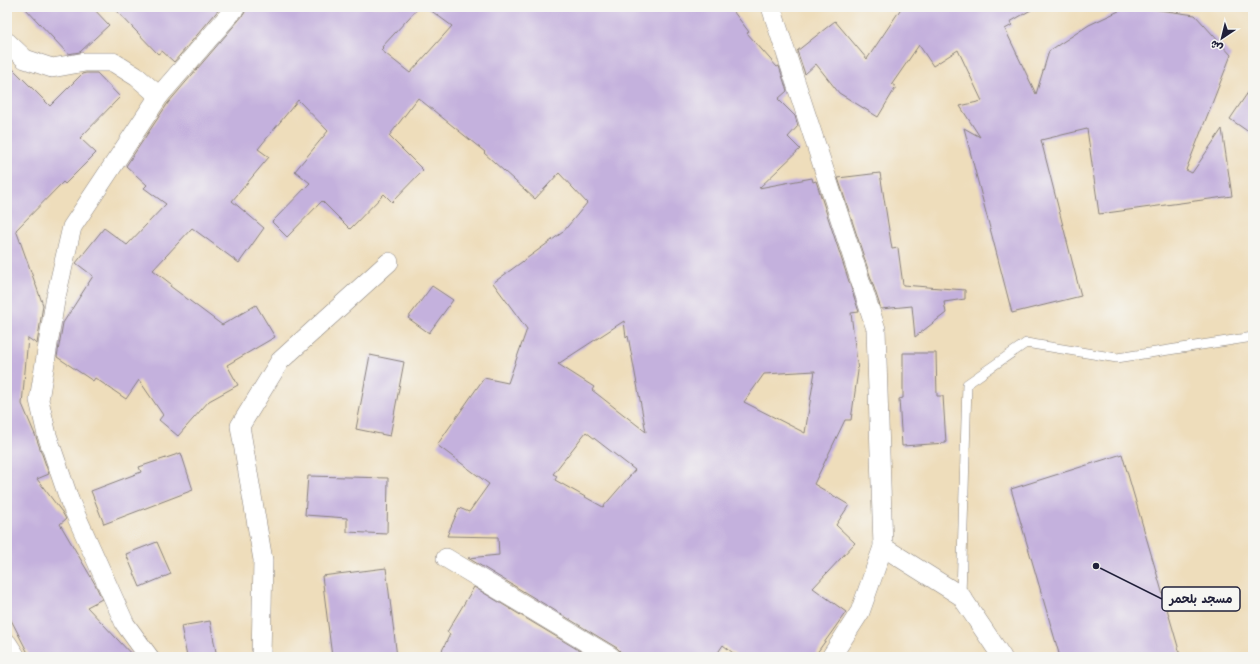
<svg xmlns="http://www.w3.org/2000/svg" width="1260" height="664" font-family="Kalam,'Playpen Sans Arabic',sans-serif">
  <style>
    .building { fill: #c4b1dd; fill-rule: evenodd }
    .lines { fill: none; stroke-linecap: round; stroke-linejoin: round }
    .lane-casing { stroke: #88807b; stroke-width: 10 }
    .street-casing { stroke: #88807b; stroke-width: 20 }
    .lane { stroke: #fff; stroke-width: 9 }
    .street { stroke: #fff; stroke-width: 19 }
    .leader { fill: none; stroke: #22223b; stroke-width: 1.5 }
    .callout-dot { fill: #22223b; stroke: #f6f6f2; stroke-width: 1.5 }
    .callout { fill: #f6f6f2; stroke: #22223b; stroke-width: 1.5 }
    .callout-label { font-size: 12px; text-anchor: middle; font-weight: bold; fill: #22223b }
  </style>
  <rect width="100%" height="100%" fill="#f6f6f2"/>
  <filter id="ink" filterUnits="userSpaceOnUse"><feTurbulence type="fractalNoise" baseFrequency=".025" numOctaves="2"/><feDisplacementMap in="SourceGraphic" scale="8" xChannelSelector="R" yChannelSelector="G"/><feConvolveMatrix kernelMatrix="1 2 1 2 8 2 1 2 1" color-interpolation-filters="sRGB"/></filter>
  <filter id="wash" filterUnits="userSpaceOnUse"><feTurbulence type="fractalNoise" baseFrequency=".012" numOctaves="4" result="noise"/><feDisplacementMap in="SourceGraphic" scale="16" xChannelSelector="R" yChannelSelector="G"/><feGaussianBlur stdDeviation="0.9" result="paint"/><feColorMatrix in="noise" values="0 0 0 0 0 0 0 0 0 0 0 0 0 0 0 0 0 1.4 0 .05"/><feComposite in="paint" operator="in"/></filter>
  <g filter="url(#wash)">
    <rect width="100%" height="100%" fill="#edb"/>
    <g id="blocks">
      <g class="building">
        <polygon points="24,7 92,7 109,25 80,52 68,54"/>
        <polygon points="113,7 221,7 174,62 162,51 158,54"/>
        <path d="M247,7H419L382,47L383,48L381,50L410,73L452,26L426,7H730L749,32L747,33L777,67L779,66L787,91L778,99L795,116L798,126L788,137L800,149L759,188L812,178L813,182L816,181L859,312L851,313L858,371L851,420H845L814,484L849,505L836,525L855,543L813,588L846,612L814,657H738L723,645L715,657H622L620,651L617,648L468,558L499,555L498,537L447,536L459,508L469,512L489,484L437,445L484,378L508,383L527,329L493,283L563,232L587,203L559,173L535,199L484,153L485,152L418,98L389,136L423,170L392,202L384,194L350,229L322,201L287,237L272,222L310,183L295,171L328,131L298,100L258,149L269,157L232,201L264,228L239,263L192,228L153,270L171,284L170,286L222,325L256,305L275,337L227,365L238,385L209,401L178,436L159,420L163,415L139,380L126,399L95,378L93,381L57,357L63,323L93,276L76,263L104,228L127,245L166,204L144,188L147,185L126,166L168,103L244,14ZM624,321L626,338L628,336L646,432L592,390L594,387L558,364ZM815,371L805,433L744,402L764,374ZM586,432L635,470L603,507L555,480L557,476L553,474Z"/>
        <polygon points="902,7 1036,7 1010,22 1012,25 1005,29 1036,94 1049,51 1089,25 1121,10 1152,9 1195,15 1231,55 1186,170 1192,173 1222,129 1232,196 1099,214 1087,129 1041,140 1081,296 1012,313 964,128 980,137 960,106 982,101 958,50 933,66 919,45 892,84 896,87 878,117 839,93 816,64 805,74 797,51 835,21 867,59"/>
        <polygon points="7,63 50,106 82,74 86,73 97,73 120,97 80,138 96,153 65,184 63,182 16,230 43,305 37,344 28,338 22,404 36,437 49,474 37,479 62,512 66,519 60,524 95,584 102,599 87,607 134,657 30,657 7,612"/>
        <polygon points="1253,85 1253,135 1230,119"/>
        <polygon points="880,173 892,249 898,248 903,285 965,290 965,299 944,302 946,313 915,337 912,306 881,309 838,178"/>
        <polygon points="432,286 453,300 429,333 408,318"/>
        <polygon points="903,353 936,353 937,396 943,396 946,443 902,446 899,399 903,398"/>
        <polygon points="370,355 404,362 390,436 356,429"/>
        <polygon points="181,453 193,490 104,524 91,491 141,472 139,467"/>
        <polygon points="1122,454 1181,657 1060,657 1011,489"/>
        <polygon points="308,476 388,478 387,534 347,532 347,518 305,515"/>
        <polygon points="157,542 171,574 140,587 126,554"/>
        <polygon points="386,568 397,657 332,657 322,576"/>
        <polygon points="474,587 590,657 439,657 450,634 447,632"/>
        <polygon points="210,621 217,657 187,657 181,626"/>
      </g>
    </g>
  </g>
  <g filter="url(#ink)">
    <use href="#blocks" fill-opacity="0" stroke="#88807b" stroke-width="1"/>
    <g class="lines">
      <defs>
        <polyline id="lane" points="961,596 967,384 1026,343 1117,358 1253,337"/>
        <g id="street">
          <polyline points="771,7 876,329 883,547 860,612 831,657"/>
          <polyline points="7,42 25,59 52,68 85,62 113,62 137,77 159,96"/>
          <polyline points="883,547 961,596 1002,657"/>
          <polyline points="446,558 611,657"/>
          <polyline points="7,643 16,657"/>
          <polyline points="149,657 125,624 70,502 47,435 39,400 55,301 72,227 159,96 236,7"/>
          <polyline points="261,657 263,560 240,426 280,361 389,262"/>
        </g>
      </defs>
      <use href="#lane" class="lane-casing"/>
      <use href="#street" class="street-casing"/>
      <use href="#lane" class="lane"/>
      <use href="#street" class="street"/>
    </g>
  </g>
  <path class="leader" d="M1096 566L1162 599"/>
  <circle class="callout-dot" cx="1096" cy="566" r="4"/>
  <rect class="callout" x="1162" y="587" width="78" height="24" rx="4"/>
  <g class="callout-label">
    <text x="1201" y="603">مسجد بلحمر</text>
  </g>
  <rect width="1260" height="664" fill="none" stroke="#f6f6f2" stroke-width="24"/>
  <g transform="translate(1222 38) rotate(215)" stroke="#f6f6f2" stroke-width="3" paint-order="stroke">
  <path d="M0-3L7 15L0 10L-7 15Z" fill="#22223b"/>
  <text y="-6" font-size="11" font-weight="bold" text-anchor="middle" fill="#22223b">ش</text>
  </g>
</svg>
